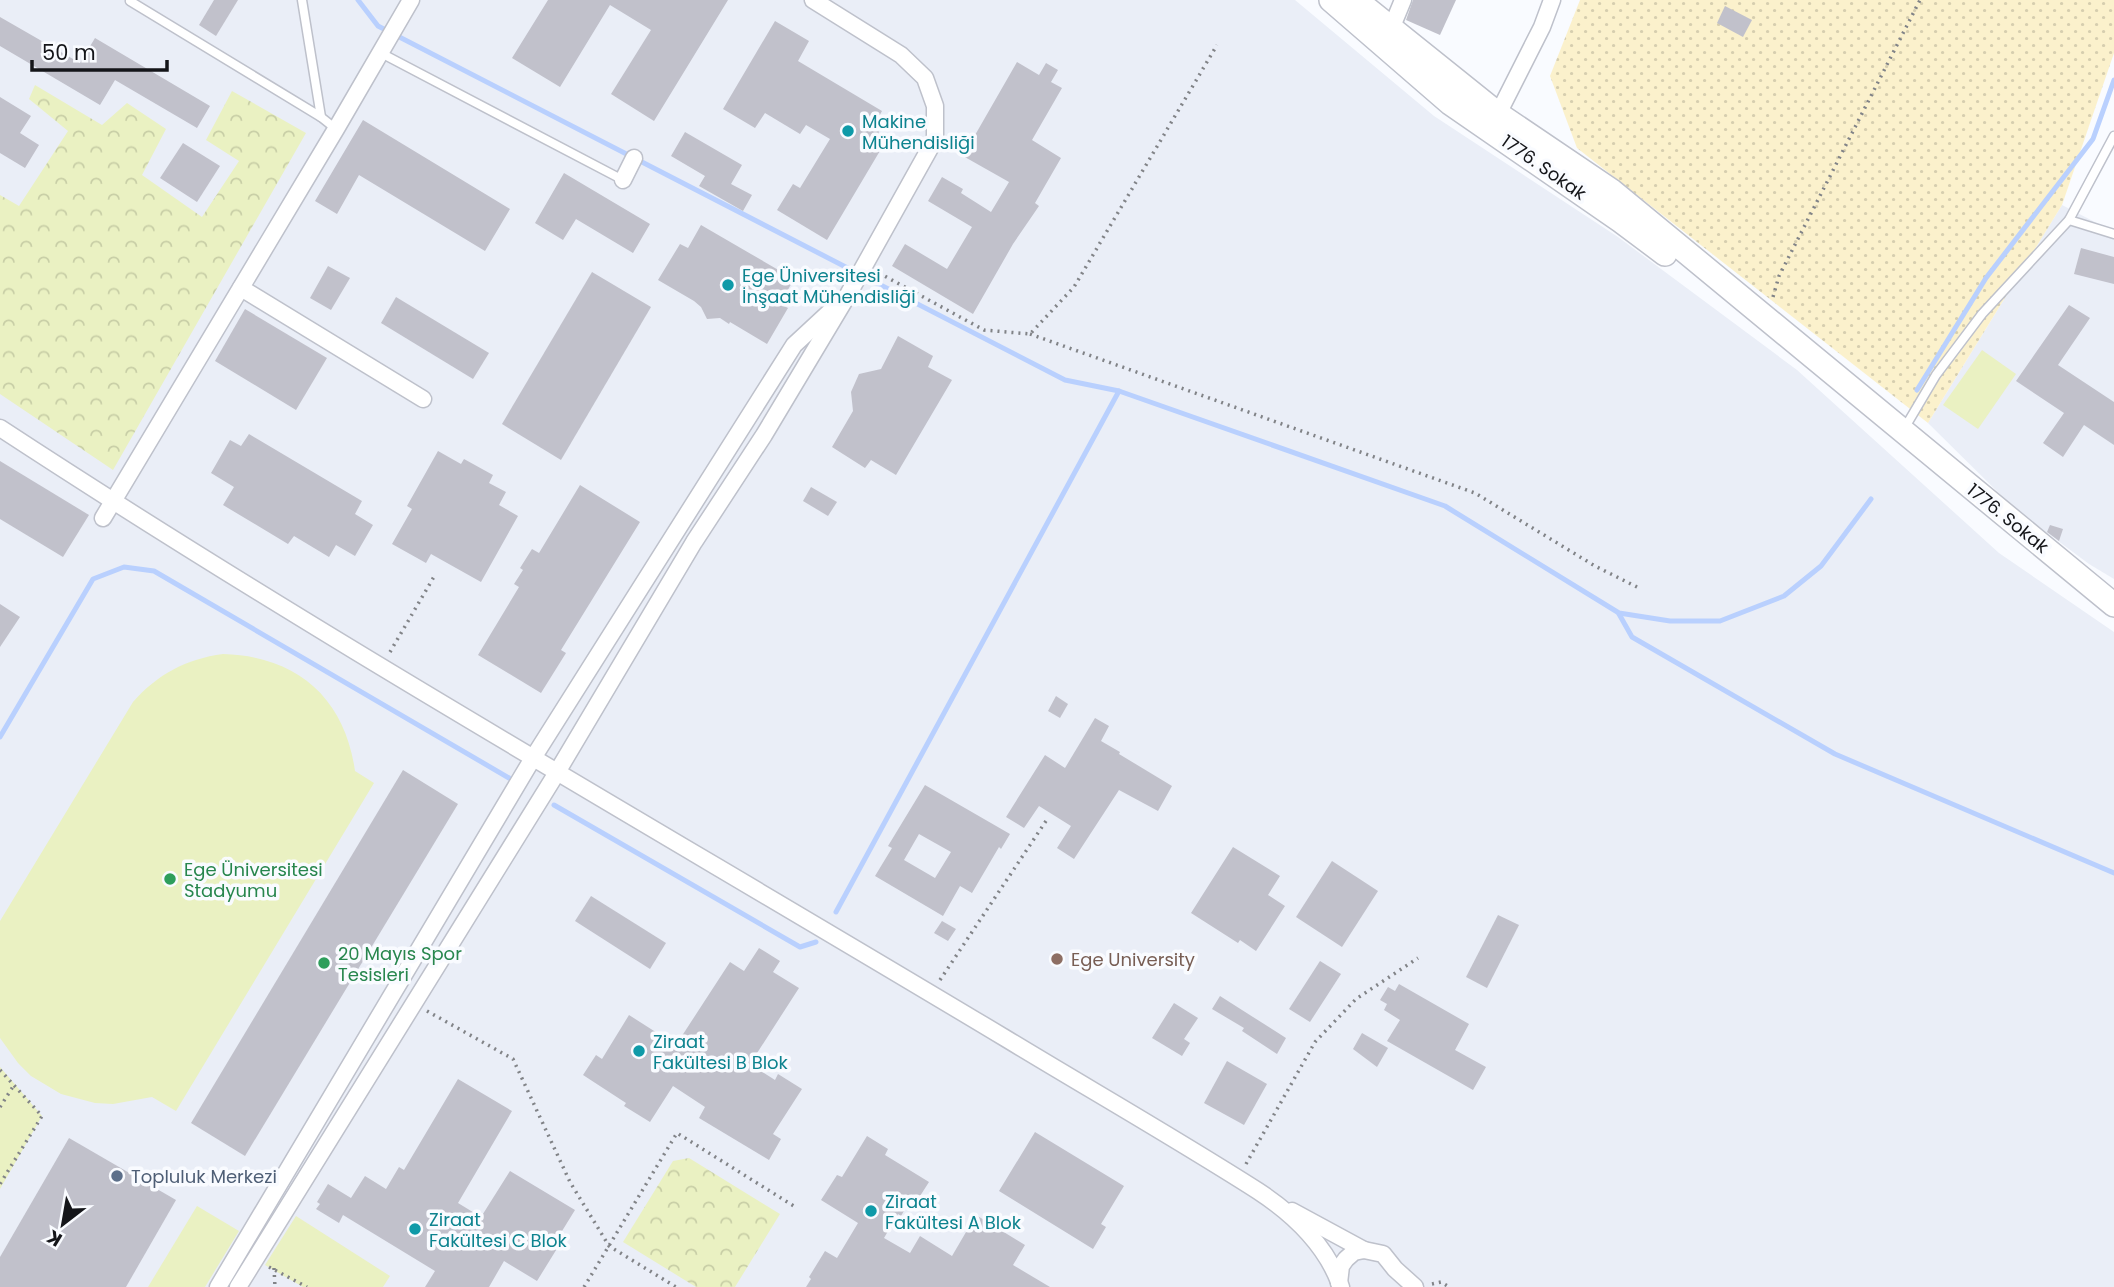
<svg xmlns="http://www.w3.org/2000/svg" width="2114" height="1287" font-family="Poppins,sans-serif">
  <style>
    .built { fill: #eaeef7 }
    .grass { fill: #eaf1c2 }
    .forest { fill: url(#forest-crowns) }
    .sand { fill: url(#sand-dots) }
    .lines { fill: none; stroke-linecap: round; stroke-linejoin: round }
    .stream { stroke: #b9d0fe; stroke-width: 5 }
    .building { fill: #c1c1cb; fill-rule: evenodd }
    .lane-casing { stroke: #bec1cb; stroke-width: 11 }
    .street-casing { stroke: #bec1cb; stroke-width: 19 }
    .secondary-casing { stroke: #bec1cb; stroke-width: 26 }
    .path { stroke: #818387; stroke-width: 3.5; stroke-dasharray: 2 5; stroke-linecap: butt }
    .lane { stroke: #fff; stroke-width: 8 }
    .street { stroke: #fff; stroke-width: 16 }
    .secondary { stroke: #fff; stroke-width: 23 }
    .culture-dot { fill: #0f9aa8; stroke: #f9fbff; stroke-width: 2.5 }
    .leisure-dot { fill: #2e9e5b; stroke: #f9fbff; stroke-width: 2.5 }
    .education-dot { fill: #8d6e63; stroke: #f9fbff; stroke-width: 2.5 }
    .service-dot { fill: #5c6f8a; stroke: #f9fbff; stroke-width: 2.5 }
    .labels { text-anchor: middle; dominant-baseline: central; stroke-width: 7; stroke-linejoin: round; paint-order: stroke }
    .culture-label { font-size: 18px; fill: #0d838f; stroke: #f9fbff; text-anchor: start }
    .street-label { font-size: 18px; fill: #141519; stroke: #f9fbff }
    .leisure-label { font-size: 18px; fill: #27864d; stroke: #f9fbff; text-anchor: start }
    .education-label { font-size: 18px; fill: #785e54; stroke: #f9fbff; text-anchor: start }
    .service-label { font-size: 18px; fill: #4e5e75; stroke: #f9fbff; text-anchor: start }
  </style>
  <defs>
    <pattern id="forest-crowns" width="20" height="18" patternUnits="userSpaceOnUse" patternTransform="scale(1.75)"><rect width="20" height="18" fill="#eaf1c2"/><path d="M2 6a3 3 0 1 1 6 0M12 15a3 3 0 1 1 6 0" fill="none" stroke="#c8cea6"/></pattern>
    <pattern id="sand-dots" width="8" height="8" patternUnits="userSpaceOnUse" patternTransform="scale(1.75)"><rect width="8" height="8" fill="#fbf1cc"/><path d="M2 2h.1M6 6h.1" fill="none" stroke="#d6ceaf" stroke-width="1.8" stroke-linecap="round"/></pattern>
  </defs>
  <rect width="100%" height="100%" fill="#f9fbff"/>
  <g class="built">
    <polygon points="0,0 1295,0 1434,116 1618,237 1797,370 1999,553 2114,632 2114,1287 0,1287"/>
    <polygon points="2062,205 2114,232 2114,579 2089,564 2014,508 1928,423"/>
  </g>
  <g class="grass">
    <polygon points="1982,350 2016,374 1978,429 1943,405"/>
    <path d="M223,654C297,656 345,698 355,771L374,783L176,1111L152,1097L113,1104L95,1103L61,1094L31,1076L18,1063L0,1038V921L133,702C158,674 186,659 223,654Z"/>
    <polygon points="0,1067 42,1116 0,1189"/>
    <polygon points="197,1206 239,1231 205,1287 148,1287"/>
    <polygon points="296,1216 390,1276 383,1287 303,1287 265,1265"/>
  </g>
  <g class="forest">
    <polygon points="35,85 102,125 127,103 166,129 142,175 202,217 239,161 206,140 232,91 306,133 113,470 0,394 0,195 19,206 68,131 29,99"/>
    <polygon points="689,1158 780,1214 735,1287 696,1287 623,1242 673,1161"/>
  </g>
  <polygon class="sand" points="1580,0 2114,0 2114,53 2062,205 1928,423 1577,148 1550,76"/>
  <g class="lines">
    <g class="stream">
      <polyline points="358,0 378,26 1065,380 1119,391 1445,506 1619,613 1670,621 1720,621 1784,596 1821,566 1871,499"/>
      <polyline points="1917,390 1986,278 2093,139 2114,80"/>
      <polyline points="1619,614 1632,637 1835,754 2114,873"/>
      <polyline points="0,737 93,579 124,567 154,571 509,778"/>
      <polyline points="554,805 800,947 816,942"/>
      <polyline points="836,912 1119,391"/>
    </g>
  </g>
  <g class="building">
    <polygon points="214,0 238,0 216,36 199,25"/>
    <polygon points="548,0 728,0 654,121 611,94 651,30 610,5 560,87 512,58"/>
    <polygon points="1413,0 1456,0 1440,35 1406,20"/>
    <polygon points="1725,6 1752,20 1743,37 1717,23"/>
    <polygon points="0,17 80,63 95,38 210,106 197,128 115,80 100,105 0,46"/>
    <polygon points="775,21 809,41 798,61 882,111 877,120 879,135 887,139 827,240 777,210 793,184 800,188 830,139 806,125 800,134 765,113 755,128 723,109"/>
    <polygon points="1017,62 1039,75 1046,63 1058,70 1051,82 1062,88 1032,140 1061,158 1035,203 1039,206 1013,244 973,314 892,266 905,244 947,269 972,227 928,201 942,177 963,189 961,193 991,212 1009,182 963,156"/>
    <polygon points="0,97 31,116 20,133 39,145 25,168 0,153"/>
    <polygon points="363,120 510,209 485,251 359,175 337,214 315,201"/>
    <polygon points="685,132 742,165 731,184 752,195 743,211 699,186 705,176 671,156"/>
    <polygon points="183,143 220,166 197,202 160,178"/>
    <polygon points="564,173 650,224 633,253 576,219 563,240 535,223"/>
    <polygon points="701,225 794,279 780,304 788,308 767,344 730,322 729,324 720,318 707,319 701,307 694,301 658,280 680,244 688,248"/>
    <polygon points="2081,248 2114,257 2114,284 2074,274"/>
    <polygon points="328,266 350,278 331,310 310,298"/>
    <polygon points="592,272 651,307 561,460 502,424"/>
    <polygon points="396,297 489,353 473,379 381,323"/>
    <polygon points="2069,305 2090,318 2058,365 2114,402 2114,445 2084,425 2063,457 2043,443 2064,413 2016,381"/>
    <polygon points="245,309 327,358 296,410 215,361"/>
    <polygon points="898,336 933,356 928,367 952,380 896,475 871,460 865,468 832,447 853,411 851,392 859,374 881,369"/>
    <polygon points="249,434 362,501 355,514 373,525 355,556 336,545 329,557 294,536 288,544 223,505 234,487 211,473 230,440 241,446"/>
    <polygon points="438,451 461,464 464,459 493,475 489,483 506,492 499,505 518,516 481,582 431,554 426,563 392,544 412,509 407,506"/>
    <polygon points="0,461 89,515 63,557 0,519"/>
    <polygon points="580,485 640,522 561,650 566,653 541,693 478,655 519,587 514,584 523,570 520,568 532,549 539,553"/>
    <polygon points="811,487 837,502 828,516 803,501"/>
    <polygon points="2050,525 2063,529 2059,541 2047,532"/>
    <polygon points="0,604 20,617 0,647"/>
    <polygon points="1056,696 1068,704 1060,718 1048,711"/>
    <polygon points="1095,718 1109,726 1101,741 1120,752 1119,754 1172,786 1158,811 1119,790 1074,859 1057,848 1071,826 1039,806 1024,828 1006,817 1045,755 1065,768"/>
    <polygon points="403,770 458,804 245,1156 191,1123"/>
    <path d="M925,785L1010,834L1001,849L999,847L972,893L960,886L943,916L875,876L892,848L888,846ZM919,834L951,852L935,878L904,860Z"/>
    <polygon points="1233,847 1280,876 1268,895 1285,906 1256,951 1240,940 1238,943 1191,913"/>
    <polygon points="1332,861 1378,891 1342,947 1296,917"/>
    <polygon points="591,896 666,943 650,969 575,921"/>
    <polygon points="1498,915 1519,925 1487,988 1466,977"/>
    <polygon points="942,921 956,929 948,941 934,933"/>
    <polygon points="759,948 780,961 773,972 799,988 750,1064 775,1080 778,1074 802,1089 773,1134 781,1139 769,1160 699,1118 705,1107 673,1086 650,1122 624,1106 626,1103 583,1075 596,1055 602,1059 629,1015 676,1045 730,962 744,971"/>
    <polygon points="1320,961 1341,974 1310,1022 1289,1009"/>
    <polygon points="1399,984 1469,1024 1455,1050 1486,1067 1473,1090 1387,1041 1400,1020 1384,1010 1387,1004 1380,1000 1388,987 1395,991"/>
    <polygon points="1220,996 1286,1038 1277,1054 1242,1031 1244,1028 1212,1009"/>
    <polygon points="1174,1003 1198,1018 1184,1039 1190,1043 1182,1056 1152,1038"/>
    <polygon points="1362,1033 1388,1048 1377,1067 1353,1049"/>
    <polygon points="1227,1061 1267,1084 1244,1125 1204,1103"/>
    <polygon points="458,1079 512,1111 458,1203 481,1217 510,1171 575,1210 554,1244 558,1247 537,1281 504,1261 489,1287 425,1287 435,1271 343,1215 339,1223 316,1209 320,1204 317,1202 328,1184 351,1198 365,1176 386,1189 399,1167 404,1170"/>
    <polygon points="1035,1132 1124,1186 1101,1224 1106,1227 1093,1249 999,1191"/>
    <polygon points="867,1136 888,1149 885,1155 929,1182 913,1207 908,1204 901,1216 898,1214 884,1238 910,1253 920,1236 952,1256 976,1215 1025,1245 1013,1265 1050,1287 806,1287 811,1279 809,1277 825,1251 837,1258 858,1223 821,1200 837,1175 842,1177"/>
    <polygon points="69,1138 176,1200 126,1287 0,1287 0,1257"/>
  </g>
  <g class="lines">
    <defs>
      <g id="lane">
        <polyline points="302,0 321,117 336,129"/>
        <polyline points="130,1 321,117"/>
        <polyline points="379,52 623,180"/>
        <polyline points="2069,220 2114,234"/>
        <polyline points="1904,429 1936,375 1982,314 2069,220 2114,136"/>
      </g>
      <g id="street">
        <polyline points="1391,29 1403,0"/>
        <polyline points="1498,114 1542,27 1552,0"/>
        <polyline points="623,180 634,158"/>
        <polyline points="241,288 423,399"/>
        <path d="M0,428C328,643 669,836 1005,1038C1089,1089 1175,1138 1258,1191C1293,1214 1327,1246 1341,1287"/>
        <polyline points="103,518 336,129 411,0"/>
        <polyline points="1292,1211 1364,1250"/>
        <polyline points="1339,1283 1341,1266 1346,1259 1354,1252 1364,1250 1383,1254 1395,1269 1415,1287"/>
        <polyline points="218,1287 533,758 794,345 835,307"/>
        <polyline points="238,1287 553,779 694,542 764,435 849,293 935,139 935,106 925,78 901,55 813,0"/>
      </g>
      <g id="secondary">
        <polyline points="1331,0 1450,103 1621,221 1665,254"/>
        <polyline points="1356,0 1498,114 1612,191 2114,605"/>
      </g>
    </defs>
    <use href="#lane" class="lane-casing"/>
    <use href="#street" class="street-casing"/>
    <use href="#secondary" class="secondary-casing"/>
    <g class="path">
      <polyline points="879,273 984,330 1030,334 1074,287 1217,45"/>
      <polyline points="1773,297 1779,276 1920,0"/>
      <polyline points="1030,334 1475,493 1595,566 1641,589"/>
      <polyline points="390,652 435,575"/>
      <polyline points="940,980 1048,818"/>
      <polyline points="427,1011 513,1059 570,1182 609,1246 676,1287"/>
      <polyline points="0,1070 42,1116 0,1184"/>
      <polyline points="0,1107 14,1085"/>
      <polyline points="1246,1164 1315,1042 1356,999 1418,958"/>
      <polyline points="269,1267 307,1287"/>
      <polyline points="274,1268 275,1287"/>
      <polyline points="1432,1284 1441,1282 1449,1287"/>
      <polyline points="584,1287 677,1133 797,1208"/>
    </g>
    <use href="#lane" class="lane"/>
    <use href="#street" class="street"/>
    <use href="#secondary" class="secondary"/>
  </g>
  <g class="culture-dot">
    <circle cx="848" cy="131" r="7"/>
    <circle cx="728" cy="285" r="7"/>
    <circle cx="639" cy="1051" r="7"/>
    <circle cx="871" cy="1211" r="7"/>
    <circle cx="415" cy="1229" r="7"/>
  </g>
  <g class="leisure-dot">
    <circle cx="170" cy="879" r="7"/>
    <circle cx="324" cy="963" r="7"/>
  </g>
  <circle class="education-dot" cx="1057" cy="959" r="7"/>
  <circle class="service-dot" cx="117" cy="1176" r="7"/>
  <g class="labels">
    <g class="culture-label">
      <text x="862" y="121">Makine<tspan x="862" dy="21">Mühendisliği</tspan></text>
      <text x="742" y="275">Ege Üniversitesi<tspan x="742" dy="21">İnşaat Mühendisliği</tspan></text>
      <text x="653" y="1041">Ziraat<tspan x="653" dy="21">Fakültesi B Blok</tspan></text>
      <text x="885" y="1201">Ziraat<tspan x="885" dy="21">Fakültesi A Blok</tspan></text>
      <text x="429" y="1219">Ziraat<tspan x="429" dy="21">Fakültesi C Blok</tspan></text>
    </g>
    <g class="street-label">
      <text transform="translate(1544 167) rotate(35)">1776. Sokak</text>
      <text transform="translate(2008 518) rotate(39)">1776. Sokak</text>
    </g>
    <g class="leisure-label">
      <text x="184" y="869">Ege Üniversitesi<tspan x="184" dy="21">Stadyumu</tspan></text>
      <text x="338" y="953">20 Mayıs Spor<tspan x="338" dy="21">Tesisleri</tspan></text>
    </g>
    <g class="education-label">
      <text x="1071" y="959">Ege University</text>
    </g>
    <g class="service-label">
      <text x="131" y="1176">Topluluk Merkezi</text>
    </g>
  </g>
  <g transform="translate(63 1224) rotate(211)" stroke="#f9fbff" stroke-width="5" paint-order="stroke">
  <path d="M0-5L12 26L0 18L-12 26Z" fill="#141519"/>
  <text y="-10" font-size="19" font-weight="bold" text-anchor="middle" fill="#141519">K</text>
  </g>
  <path d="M32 60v10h135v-10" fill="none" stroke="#141519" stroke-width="3.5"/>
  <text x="42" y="60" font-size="21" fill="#141519" stroke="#f9fbff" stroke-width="5" paint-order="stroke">50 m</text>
</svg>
